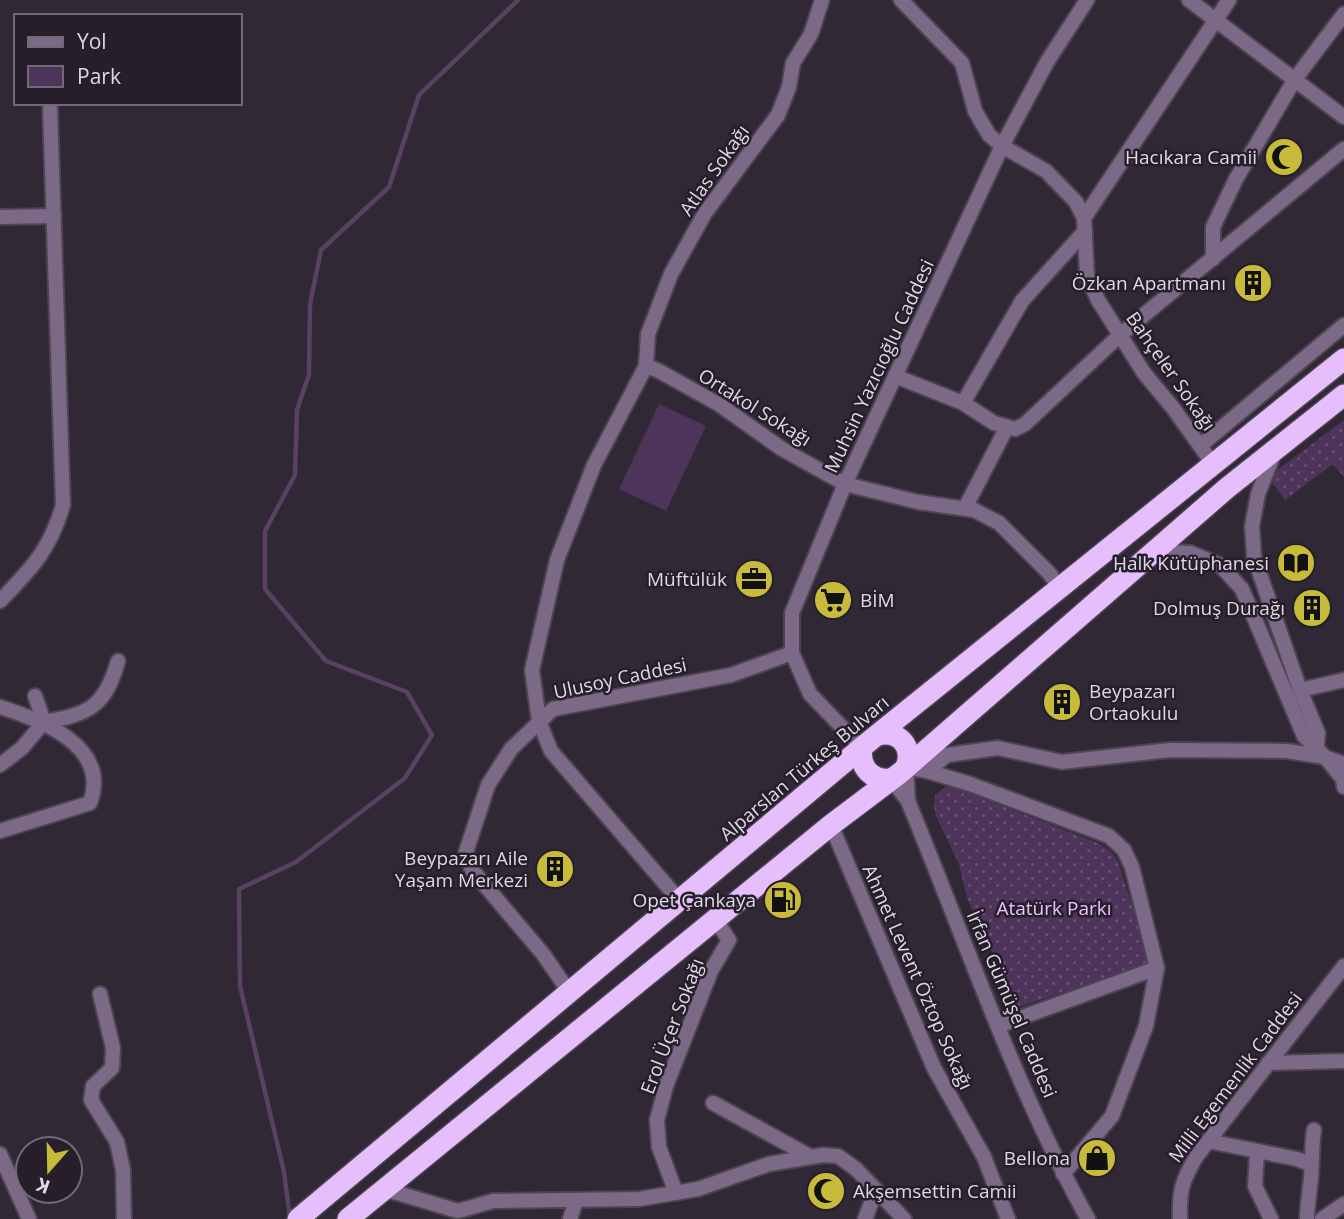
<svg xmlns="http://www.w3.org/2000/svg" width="1344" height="1219" font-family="'Open Sans',sans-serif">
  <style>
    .green { fill: url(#green-dots) }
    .pitch { fill: #4e335b }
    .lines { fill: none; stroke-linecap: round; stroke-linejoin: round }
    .stream { stroke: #594164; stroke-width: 4.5 }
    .minor-casing { stroke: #4d4452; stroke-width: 18 }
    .highway-casing { stroke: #4d4452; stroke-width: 24 }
    .minor { stroke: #7c6887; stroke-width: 14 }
    .highway { stroke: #e6befc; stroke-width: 21 }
    .labels { text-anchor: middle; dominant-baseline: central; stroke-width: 5; stroke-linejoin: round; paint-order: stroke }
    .poi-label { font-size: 19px; fill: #dfd9e3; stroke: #271e2c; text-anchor: end }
    .street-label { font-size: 19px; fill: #dfd9e3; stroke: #271e2c }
    .park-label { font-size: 19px; fill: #e7c2fc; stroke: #271e2c }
  </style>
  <defs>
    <pattern id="green-dots" width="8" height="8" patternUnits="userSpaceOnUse" patternTransform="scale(1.75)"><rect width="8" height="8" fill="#4e335b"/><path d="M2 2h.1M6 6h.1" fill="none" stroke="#675072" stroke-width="1.8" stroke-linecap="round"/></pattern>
  </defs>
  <rect width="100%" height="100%" fill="#312836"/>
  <g class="green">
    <polygon points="1344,420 1344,477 1333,464 1285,500 1268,477"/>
    <polygon points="948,785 968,790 972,794 1100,844 1112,853 1118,861 1151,964 1018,1007 967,898 959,864 936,816 934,806 935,795"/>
  </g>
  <polygon class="pitch" points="659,404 706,426 666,511 619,489"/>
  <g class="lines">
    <polyline class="stream" points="290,1218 284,1172 240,986 239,889 296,862 405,778 432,735 407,692 326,661 265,589 265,531 295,475 297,410 309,375 310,304 321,250 389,187 419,95 518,0"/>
    <defs>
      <g id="minor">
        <polyline points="901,0 962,63 975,111 989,135 1002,146 1046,171 1076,202 1084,218 1087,276 1098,300 1144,373 1173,408 1213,464"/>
        <polyline points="1189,0 1344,117"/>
        <polyline points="0,217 54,216"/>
        <polyline points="1084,218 1229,0"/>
        <polyline points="1213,259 1213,227 1236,179 1295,79 1344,14"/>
        <polyline points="646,366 659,371 720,405 782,449 845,484 918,502 974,510 999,523 1049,573 1060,588"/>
        <polyline points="895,376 963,403 994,423 1015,429 1025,424 1120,335 1344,149"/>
        <polyline points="963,403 1022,301 1085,231"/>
        <polyline points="1200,446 1344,325"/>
        <polyline points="1275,451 1258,494 1252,526 1254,557 1300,690 1318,733 1317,746"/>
        <polyline points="965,508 1007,427"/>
        <polyline points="1154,551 1191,553 1220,565 1242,589 1304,736 1325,757 1343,779 1344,787"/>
        <path d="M0,601C32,568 50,550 63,505L50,108"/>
        <polyline points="1300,690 1344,680"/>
        <polyline points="35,696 44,722"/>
        <path d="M0,707C41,720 111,746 90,803L0,831"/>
        <polyline points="862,748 810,694 792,653 792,613 845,484 1002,146 1047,62 1087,0"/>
        <path d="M0,765L22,748L44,722C89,714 105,707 118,661"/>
        <polyline points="927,771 970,784 1109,836 1124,850 1132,867 1157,968 1146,1026 1112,1116 1063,1174"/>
        <polyline points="891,779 908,801 906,767 927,771 947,755 998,748 1062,762 1170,750 1287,751 1325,757 1344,764"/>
        <path d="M908,801C966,941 1014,1086 1088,1219"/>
        <polyline points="831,825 934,1068 984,1157 1008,1219"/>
        <polyline points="680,901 551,751 539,721 532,670 557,560 594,465 646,366 648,334 671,274 705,213 778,115 789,87 793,63 811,34 822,0"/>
        <polyline points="570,993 543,954 472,870 466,852 488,785 511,749 553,709 731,675 792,653"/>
        <polyline points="100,994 113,1048 112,1068 93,1086 91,1100 117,1142 123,1170 124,1219"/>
        <polyline points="998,1026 1157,968"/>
        <polyline points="1268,1063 1344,1061"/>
        <polyline points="713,1103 811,1157"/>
        <polyline points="1208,1141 1297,1159 1310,1164"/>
        <polyline points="1257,1152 1255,1186 1271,1219"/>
        <polyline points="0,1154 29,1219"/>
        <polyline points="384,1189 458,1211 493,1201 639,1199 698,1189 769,1164 823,1155 838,1156 856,1169 904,1219"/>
        <polyline points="676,1193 659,1147 657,1120 666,1086 711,971 729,940 715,919"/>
        <polyline points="570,1219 576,1201"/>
        <polyline points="865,1219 876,1190"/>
        <path d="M1180,1219C1179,1191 1182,1181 1196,1157L1344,966"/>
        <path d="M1307,1219C1307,1207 1309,1197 1310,1186C1313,1167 1311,1149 1314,1130"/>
        <polyline points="1322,1219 1344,1204"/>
      </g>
      <g id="highway">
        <path d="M878,735C899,730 914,747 906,767"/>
        <path d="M862,748C859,768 872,781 891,779"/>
        <polyline points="298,1219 872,739 1344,359"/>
        <polyline points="348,1219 831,825 900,773 1227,488 1344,395"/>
      </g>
    </defs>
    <use href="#minor" class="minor-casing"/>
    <use href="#highway" class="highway-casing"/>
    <use href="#minor" class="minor"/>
    <use href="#highway" class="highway"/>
  </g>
  <defs>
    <symbol id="mosque-disc" viewBox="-11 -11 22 22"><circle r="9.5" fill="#c8bb3b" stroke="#271e2c"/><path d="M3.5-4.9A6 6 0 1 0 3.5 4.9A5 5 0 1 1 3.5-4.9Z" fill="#111"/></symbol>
    <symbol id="building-disc" viewBox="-11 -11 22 22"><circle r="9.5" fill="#c8bb3b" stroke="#271e2c"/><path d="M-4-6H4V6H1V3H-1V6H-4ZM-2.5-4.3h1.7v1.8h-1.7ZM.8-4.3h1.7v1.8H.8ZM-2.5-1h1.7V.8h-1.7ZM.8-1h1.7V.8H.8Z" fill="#111"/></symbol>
    <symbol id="library-disc" viewBox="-11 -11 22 22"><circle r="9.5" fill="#c8bb3b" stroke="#271e2c"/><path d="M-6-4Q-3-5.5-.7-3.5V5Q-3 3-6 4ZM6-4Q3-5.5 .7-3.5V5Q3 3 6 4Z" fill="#111"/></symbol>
    <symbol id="office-disc" viewBox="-11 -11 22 22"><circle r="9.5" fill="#c8bb3b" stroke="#271e2c"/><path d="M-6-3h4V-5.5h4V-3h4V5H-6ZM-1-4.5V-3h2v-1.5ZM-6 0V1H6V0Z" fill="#111"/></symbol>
    <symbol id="supermarket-disc" viewBox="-11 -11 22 22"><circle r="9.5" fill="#c8bb3b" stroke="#271e2c"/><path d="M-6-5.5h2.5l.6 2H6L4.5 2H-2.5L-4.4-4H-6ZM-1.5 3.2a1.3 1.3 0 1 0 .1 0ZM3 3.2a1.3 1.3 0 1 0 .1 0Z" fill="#111"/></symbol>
    <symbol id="fuel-disc" viewBox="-11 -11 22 22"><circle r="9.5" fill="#c8bb3b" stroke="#271e2c"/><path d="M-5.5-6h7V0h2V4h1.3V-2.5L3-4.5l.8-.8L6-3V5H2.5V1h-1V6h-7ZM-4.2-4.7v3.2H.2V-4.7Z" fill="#111"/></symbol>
    <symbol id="shop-disc" viewBox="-11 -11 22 22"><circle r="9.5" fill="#c8bb3b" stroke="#271e2c"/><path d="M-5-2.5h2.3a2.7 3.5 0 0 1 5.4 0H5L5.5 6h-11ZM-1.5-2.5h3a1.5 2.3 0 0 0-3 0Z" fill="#111"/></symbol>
  </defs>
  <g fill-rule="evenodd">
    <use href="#mosque-disc" x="1262" y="135" width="44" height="44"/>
    <use href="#building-disc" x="1231" y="261" width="44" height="44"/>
    <use href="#library-disc" x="1274" y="541" width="44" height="44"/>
    <use href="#office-disc" x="732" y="557" width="44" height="44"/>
    <use href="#supermarket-disc" x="811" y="578" width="44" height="44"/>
    <use href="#building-disc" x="1290" y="586" width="44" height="44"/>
    <use href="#building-disc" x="1040" y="680" width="44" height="44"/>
    <use href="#building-disc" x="533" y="847" width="44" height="44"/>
    <use href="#fuel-disc" x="761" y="878" width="44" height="44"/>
    <use href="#shop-disc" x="1075" y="1136" width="44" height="44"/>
    <use href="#mosque-disc" x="804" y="1169" width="44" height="44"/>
  </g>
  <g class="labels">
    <g class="poi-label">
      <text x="1257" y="157">Hacıkara Camii</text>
      <text x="1226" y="283">Özkan Apartmanı</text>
      <text x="1269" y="563">Halk Kütüphanesi</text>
      <text x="727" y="579">Müftülük</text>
      <text x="860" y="600" text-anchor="start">BİM</text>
      <text x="1285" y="608">Dolmuş Durağı</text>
      <text x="1089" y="691" text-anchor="start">Beypazarı<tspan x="1089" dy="22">Ortaokulu</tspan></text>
      <text x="528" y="858">Beypazarı Aile<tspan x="528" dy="22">Yaşam Merkezi</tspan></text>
      <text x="756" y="900">Opet Çankaya</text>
      <text x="1070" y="1158">Bellona</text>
      <text x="853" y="1191" text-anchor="start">Akşemsettin Camii</text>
    </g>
    <g class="street-label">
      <text transform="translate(714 170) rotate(-55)">Atlas Sokağı</text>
      <text transform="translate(879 366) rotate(-65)">Muhsin Yazıcıoğlu Caddesi</text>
      <text transform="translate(1171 371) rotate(55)">Bahçeler Sokağı</text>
      <text transform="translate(755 407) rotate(32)">Ortakol Sokağı</text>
      <text transform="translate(620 678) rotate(-12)">Ulusoy Caddesi</text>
      <text transform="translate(804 768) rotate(-40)">Alparslan Türkeş Bulvarı</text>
      <text transform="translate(918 977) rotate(66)">Ahmet Levent Öztop Sokağı</text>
      <text transform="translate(1012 1004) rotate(67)">İrfan Gümüşel Caddesi</text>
      <text transform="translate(672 1026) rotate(-69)">Erol Üçer Sokağı</text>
      <text transform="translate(1235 1077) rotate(-53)">Milli Egemenlik Caddesi</text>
    </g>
    <g class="park-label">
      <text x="1054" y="908">Atatürk Parkı</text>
    </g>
  </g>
  <rect x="14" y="14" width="228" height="91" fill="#271e2c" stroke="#716975" stroke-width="2"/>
  <rect x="28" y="37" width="35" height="10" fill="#7c6887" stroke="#716975" stroke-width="2"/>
  <text x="77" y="49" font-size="21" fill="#dfd9e3">Yol</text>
  <rect x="28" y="66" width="35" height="21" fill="#4e335b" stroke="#716975" stroke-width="2"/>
  <text x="77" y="84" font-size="21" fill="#dfd9e3">Park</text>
  <g transform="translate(49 1170) rotate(200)"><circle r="33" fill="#271e2c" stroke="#716975" stroke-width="2"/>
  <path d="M0-5L12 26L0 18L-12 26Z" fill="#c8bb3b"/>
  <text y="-10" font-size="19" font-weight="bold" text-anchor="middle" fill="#dfd9e3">K</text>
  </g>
</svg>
